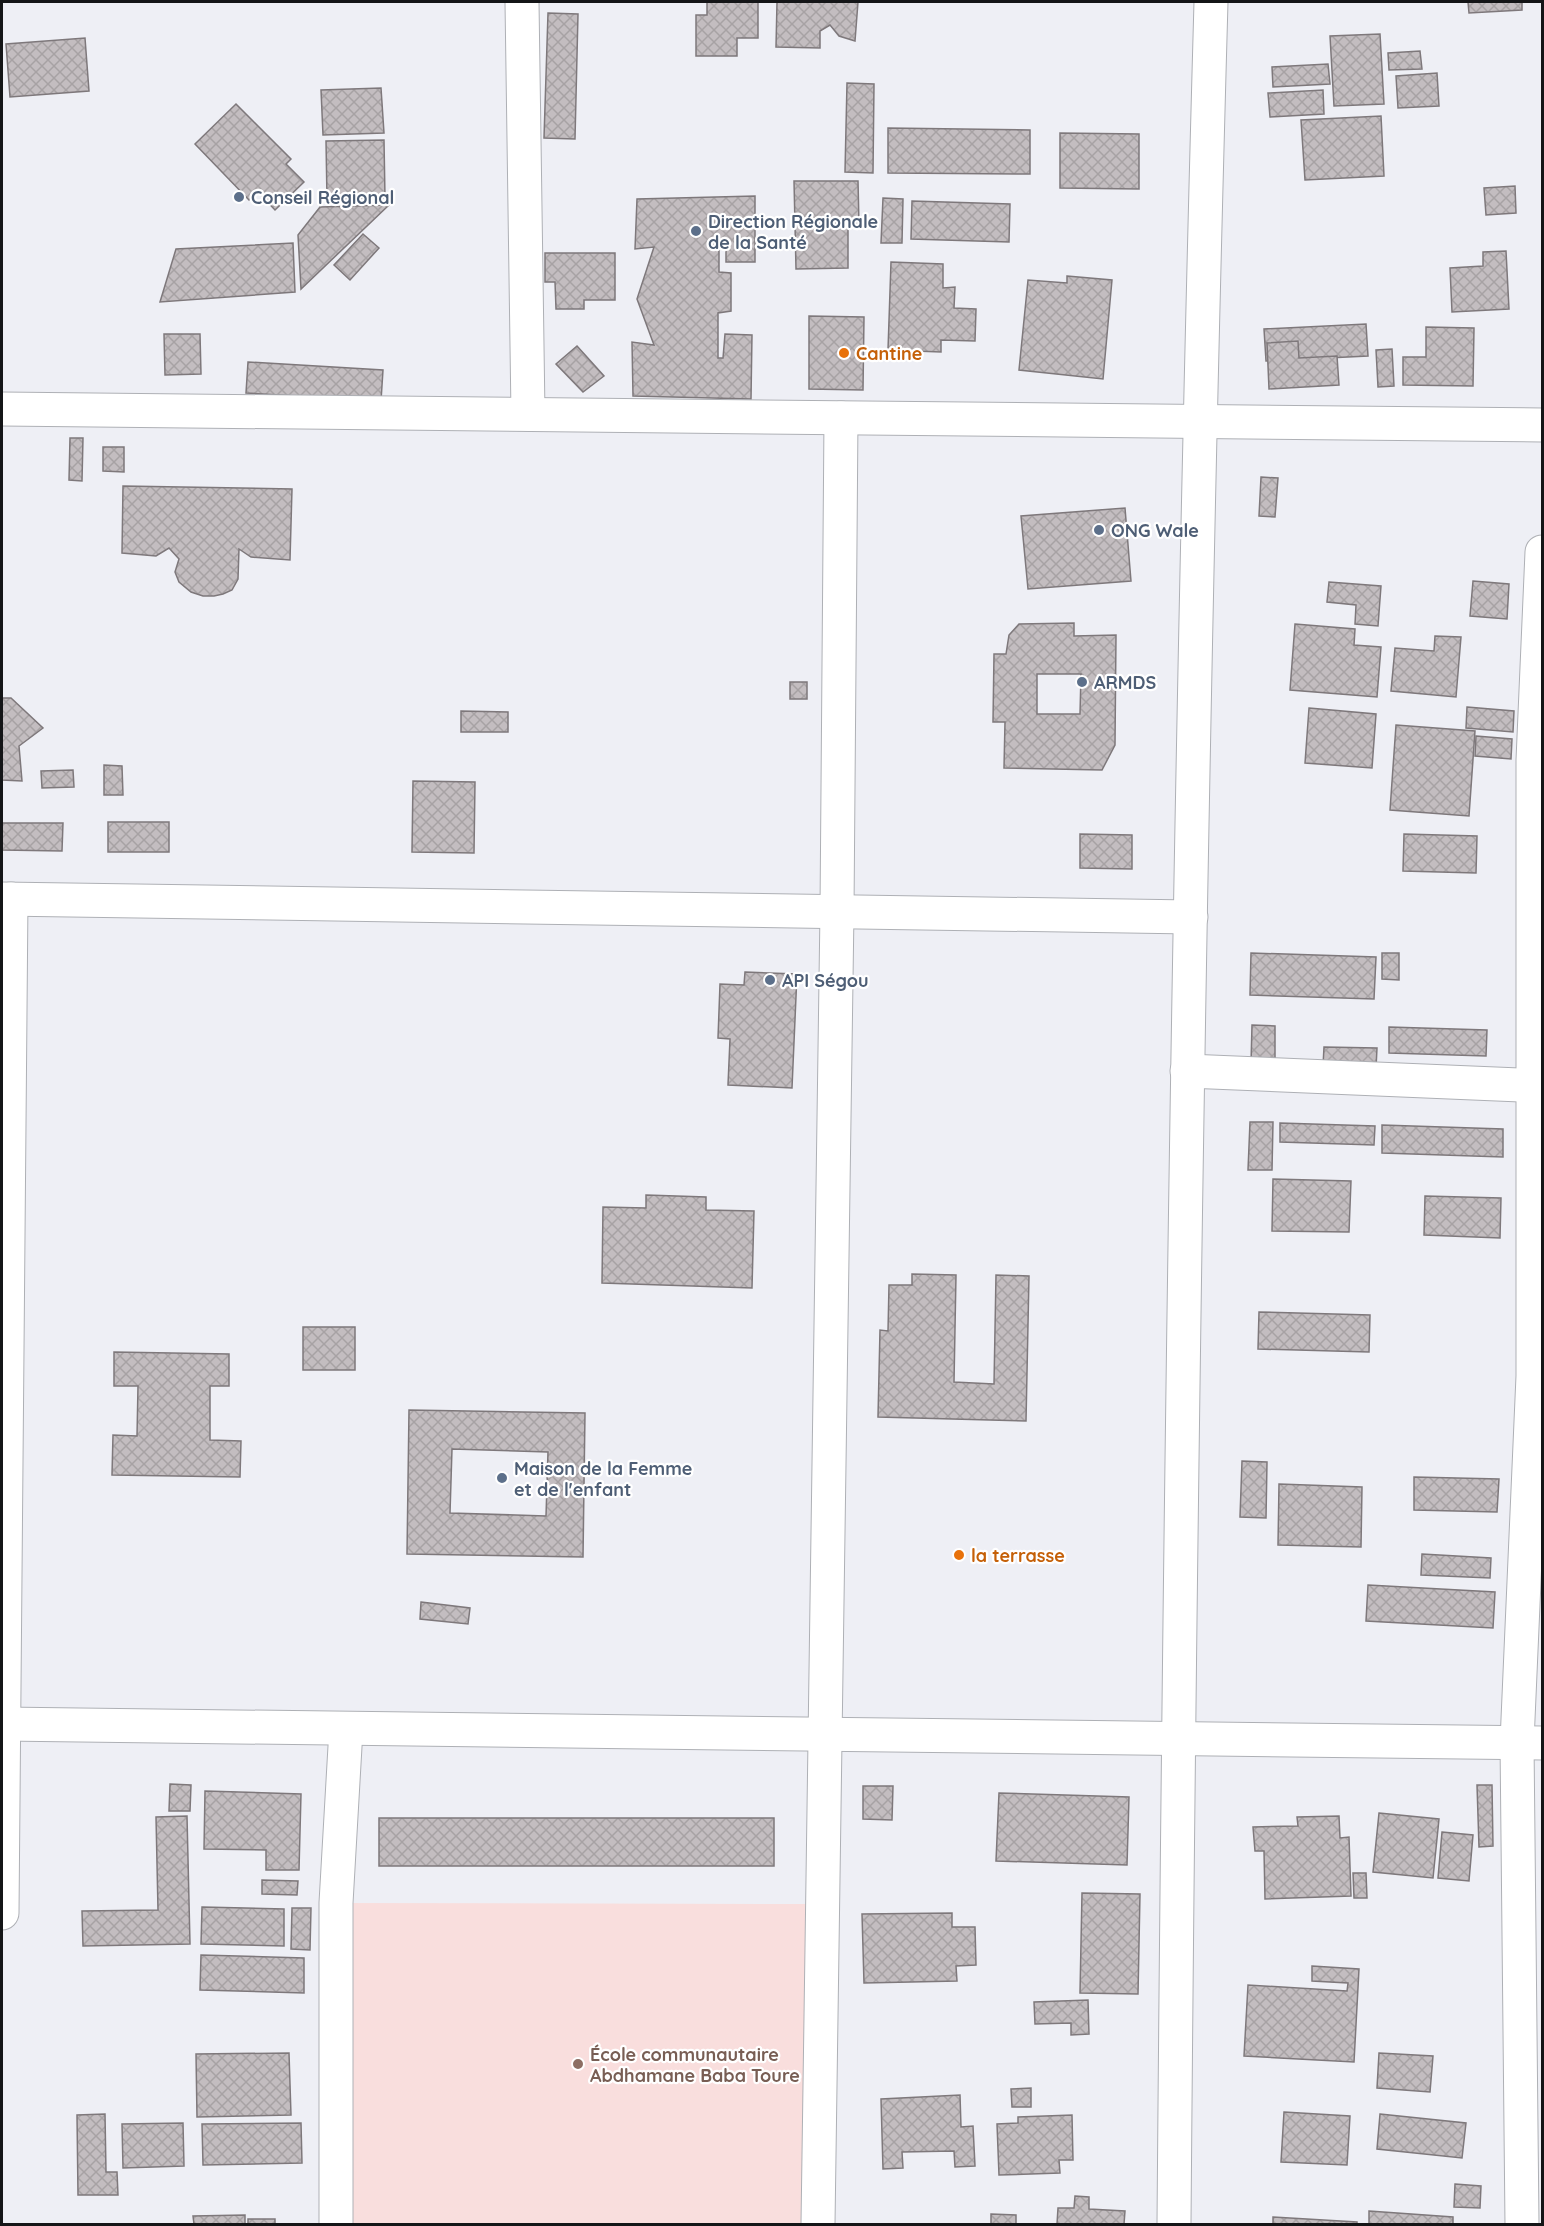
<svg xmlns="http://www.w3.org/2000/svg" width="1544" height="2226" font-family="Quicksand,sans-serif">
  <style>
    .education { fill: #f9dedd }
    .building { fill: url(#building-cross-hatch); stroke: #7e787b; stroke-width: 1.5; fill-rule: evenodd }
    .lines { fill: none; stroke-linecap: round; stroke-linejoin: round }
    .minor-casing { stroke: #aeb0b5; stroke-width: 35 }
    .tertiary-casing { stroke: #aeb0b5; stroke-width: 35 }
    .minor { stroke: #fff; stroke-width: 33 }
    .tertiary { stroke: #fff; stroke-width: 33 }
    .service-dot { fill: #5c6f8a; stroke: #fff; stroke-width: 2 }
    .food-dot { fill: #e8710a; stroke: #fff; stroke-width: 2 }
    .education-dot { fill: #8d6e63; stroke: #fff; stroke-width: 2 }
    .labels { text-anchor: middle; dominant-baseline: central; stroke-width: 4.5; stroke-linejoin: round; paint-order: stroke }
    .service-label { font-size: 18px; font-weight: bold; fill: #4e5e75; stroke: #fff; text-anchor: start }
    .food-label { font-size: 18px; font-weight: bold; fill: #c56008; stroke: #fff; text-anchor: start }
    .education-label { font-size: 18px; font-weight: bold; fill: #785e54; stroke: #fff; text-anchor: start }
  </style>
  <defs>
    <pattern id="building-cross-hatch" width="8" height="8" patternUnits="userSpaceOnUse" patternTransform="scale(1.5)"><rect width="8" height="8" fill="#c3bdc0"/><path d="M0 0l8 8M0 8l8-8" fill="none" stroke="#a7a2a4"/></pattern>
  </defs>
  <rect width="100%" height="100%" fill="#eeeff5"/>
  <polygon class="education" points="336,1903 822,1904 818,2224 336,2224"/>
  <g class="building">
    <polygon points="707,2 758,2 758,38 737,38 737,56 696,56 696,15 707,15"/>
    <polygon points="777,2 858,2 855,41 839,36 830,25 820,31 820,48 776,47"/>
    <polygon points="1468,2 1522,2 1522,10 1469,13"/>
    <polygon points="548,13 578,14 575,139 544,138"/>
    <polygon points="1380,34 1384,104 1334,106 1330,36"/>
    <polygon points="85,38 89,91 10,97 6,44"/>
    <polygon points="1420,51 1422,69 1389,70 1388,53"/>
    <polygon points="1328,64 1330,84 1273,87 1272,67"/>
    <polygon points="1437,73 1439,106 1398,108 1396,76"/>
    <polygon points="847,83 874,84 873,173 845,172"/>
    <polygon points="381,88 384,133 323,135 321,90"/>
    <polygon points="1323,90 1324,114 1270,117 1268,93"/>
    <polygon points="236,104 291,159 286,164 304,182 275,210 258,192 249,200 195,144"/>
    <polygon points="1381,116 1384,176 1305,180 1301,120"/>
    <polygon points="888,128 1030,130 1030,174 888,173"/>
    <polygon points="1060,133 1139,134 1139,189 1060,188"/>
    <polygon points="384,140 385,198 327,199 326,141"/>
    <polygon points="794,181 858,181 859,225 848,225 848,268 796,269"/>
    <polygon points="1515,186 1516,213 1486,215 1484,188"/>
    <polygon points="755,196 755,262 726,262 726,243 719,243 719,272 731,273 731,311 718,313 718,358 723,358 725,334 752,335 751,399 633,396 632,342 654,345 637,299 654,247 635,249 637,199"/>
    <polygon points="883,198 903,199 902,243 881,243"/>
    <polygon points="912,201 1010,204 1009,242 911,239"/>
    <polygon points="389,205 301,289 298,235 320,207"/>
    <polygon points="363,234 379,248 350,280 334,265"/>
    <polygon points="293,243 295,292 160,302 176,249"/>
    <polygon points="1506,251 1509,309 1452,312 1450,268 1483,266 1483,252"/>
    <polygon points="545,253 615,253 615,300 584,300 584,309 556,309 555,282 545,282"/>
    <polygon points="891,262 943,264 943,288 955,287 954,308 976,309 975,341 941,340 941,352 888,350"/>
    <polygon points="1067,276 1112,280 1103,379 1019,370 1028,280 1067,283"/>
    <polygon points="809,316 864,317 863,390 809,389"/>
    <polygon points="1366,324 1368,356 1266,361 1264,329"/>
    <polygon points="1426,327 1474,328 1473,386 1403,385 1403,357 1426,357"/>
    <polygon points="164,334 200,334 201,374 165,375"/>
    <polygon points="1298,341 1299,358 1337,356 1339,385 1269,389 1267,343"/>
    <polygon points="577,346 604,376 583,392 556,364"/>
    <polygon points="1392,349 1394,386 1378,387 1376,350"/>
    <polygon points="248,362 383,370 381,401 246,393"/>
    <polygon points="70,438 83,438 82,481 69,480"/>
    <polygon points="103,447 124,447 124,472 103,471"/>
    <polygon points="1261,477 1278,478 1275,517 1259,516"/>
    <polygon points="123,486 292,489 290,560 251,557 239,549 238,579 232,590 223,594 214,596 203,596 191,592 179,582 175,572 179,559 169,548 156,556 122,553"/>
    <polygon points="1125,508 1131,581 1028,589 1021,516"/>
    <polygon points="1473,581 1509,584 1507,619 1470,616"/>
    <polygon points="1329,582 1381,586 1378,626 1355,624 1356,605 1327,602"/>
    <path d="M1074,623V636L1116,635L1115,745L1102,770L1004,768L1005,722H993L994,654H1006L1009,635L1019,624ZM1037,674H1081L1080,714H1037Z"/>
    <polygon points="1295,624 1355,629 1354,645 1381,647 1377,697 1290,690"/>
    <polygon points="1435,636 1461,637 1456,697 1391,691 1395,648 1434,651"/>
    <rect x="790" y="682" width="17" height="17"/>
    <polygon points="2,698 11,698 43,728 19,746 22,781 2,780"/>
    <polygon points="1467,707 1514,711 1513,732 1466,728"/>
    <polygon points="1309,708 1376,714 1372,768 1305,763"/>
    <polygon points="461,711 508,712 508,732 461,732"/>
    <polygon points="1396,725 1475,731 1469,816 1390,810"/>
    <polygon points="1476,736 1512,739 1511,759 1475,756"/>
    <polygon points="104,765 122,766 123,795 104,795"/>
    <polygon points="73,770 74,787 42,788 41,771"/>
    <polygon points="413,781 475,782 474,853 412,852"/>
    <rect x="108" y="822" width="61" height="30"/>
    <polygon points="2,823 63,823 62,851 2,850"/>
    <polygon points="1080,834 1132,835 1132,869 1080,868"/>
    <polygon points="1404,834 1477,836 1476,873 1403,871"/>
    <polygon points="1251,953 1376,957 1374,999 1250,995"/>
    <polygon points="1382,953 1399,953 1399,980 1382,979"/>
    <polygon points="745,972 797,974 792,1088 728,1085 730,1039 718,1038 720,984 744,985"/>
    <polygon points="1252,1025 1275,1026 1275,1065 1251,1064"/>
    <polygon points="1389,1027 1487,1030 1486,1056 1389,1053"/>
    <polygon points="1324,1047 1377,1048 1376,1068 1323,1066"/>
    <polygon points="1250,1122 1273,1122 1272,1170 1248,1170"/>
    <polygon points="1280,1123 1375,1126 1374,1145 1280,1142"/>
    <polygon points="1382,1125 1503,1129 1503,1157 1382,1153"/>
    <polygon points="1273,1179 1351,1181 1349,1232 1272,1231"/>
    <polygon points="646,1195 706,1197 706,1210 754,1211 752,1288 602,1283 603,1207 646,1208"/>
    <polygon points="1425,1196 1501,1198 1500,1238 1424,1235"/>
    <polygon points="912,1274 956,1275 954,1382 994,1384 996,1275 1029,1276 1026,1421 878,1417 880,1330 888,1331 889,1285 912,1285"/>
    <polygon points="1259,1312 1370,1315 1369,1352 1258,1349"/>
    <rect x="303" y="1327" width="52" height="43"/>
    <polygon points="114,1352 229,1354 229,1386 210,1386 210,1440 241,1441 240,1477 112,1475 113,1435 137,1436 138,1386 114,1386"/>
    <path d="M409,1410L585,1413L583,1557L407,1554ZM452,1449L548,1452L546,1516L450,1513Z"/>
    <polygon points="1242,1461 1267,1462 1266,1518 1240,1517"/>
    <polygon points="1414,1477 1499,1479 1497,1512 1414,1510"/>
    <polygon points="1279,1484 1362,1487 1361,1547 1278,1545"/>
    <polygon points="1422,1554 1491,1558 1490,1578 1421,1575"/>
    <polygon points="1368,1585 1495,1592 1493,1628 1366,1621"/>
    <polygon points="421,1602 470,1608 468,1624 420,1619"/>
    <polygon points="170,1784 191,1785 190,1811 169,1811"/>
    <polygon points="1477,1785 1492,1785 1493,1846 1479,1847"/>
    <polygon points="863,1786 893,1786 892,1820 863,1819"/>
    <polygon points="205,1791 301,1794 299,1870 266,1870 266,1850 204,1849"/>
    <polygon points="999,1793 1129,1797 1127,1865 996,1861"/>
    <polygon points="1379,1813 1439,1819 1433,1878 1373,1872"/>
    <polygon points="187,1816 190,1944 83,1946 82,1911 158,1910 156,1817"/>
    <polygon points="1339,1816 1340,1838 1349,1837 1351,1896 1265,1899 1264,1851 1255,1851 1253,1827 1298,1826 1297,1817"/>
    <rect x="379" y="1818" width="395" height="48"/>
    <polygon points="1442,1832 1473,1835 1469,1881 1438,1878"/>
    <polygon points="1353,1873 1366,1873 1367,1898 1354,1898"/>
    <polygon points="262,1880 298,1881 297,1895 262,1894"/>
    <polygon points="1082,1893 1140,1894 1138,1994 1080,1993"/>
    <polygon points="202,1907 284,1909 284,1946 201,1944"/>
    <polygon points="292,1908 311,1908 310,1950 291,1949"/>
    <polygon points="952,1913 952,1927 975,1927 976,1965 956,1966 957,1981 864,1983 862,1914"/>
    <polygon points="201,1955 304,1958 304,1993 200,1990"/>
    <polygon points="1312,1966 1359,1969 1354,2062 1244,2056 1248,1985 1347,1991 1348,1983 1312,1981"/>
    <polygon points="1088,2000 1089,2034 1071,2035 1071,2023 1035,2024 1034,2002"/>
    <polygon points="289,2053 291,2115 197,2117 196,2054"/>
    <polygon points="1379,2053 1433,2056 1430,2092 1377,2088"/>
    <polygon points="1031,2088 1031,2107 1012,2107 1011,2089"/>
    <polygon points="960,2095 961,2127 973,2126 975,2166 955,2167 954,2151 902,2152 903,2168 883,2169 881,2099"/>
    <polygon points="1284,2112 1350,2116 1347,2165 1281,2162"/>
    <polygon points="105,2114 106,2172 117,2172 118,2195 78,2195 77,2115"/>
    <polygon points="1380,2114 1466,2123 1462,2158 1377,2149"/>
    <polygon points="1072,2115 1073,2160 1059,2160 1060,2173 999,2175 997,2124 1018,2123 1018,2117"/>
    <polygon points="183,2123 184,2166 123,2168 122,2124"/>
    <polygon points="301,2123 302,2163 203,2165 202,2124"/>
    <polygon points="1455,2184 1481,2186 1480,2208 1454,2207"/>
    <polygon points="1075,2196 1089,2197 1089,2209 1125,2211 1124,2224 1057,2224 1058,2208 1074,2208"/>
    <polygon points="1369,2211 1453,2217 1453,2224 1369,2224"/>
    <polygon points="991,2214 1016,2215 1016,2224 991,2224"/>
    <polygon points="245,2215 245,2224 194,2224 193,2216"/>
    <polygon points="1273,2217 1357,2222 1357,2224 1273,2224"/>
    <rect x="248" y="2219" width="27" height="5"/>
  </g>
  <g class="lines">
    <defs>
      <g id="minor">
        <polyline points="522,2 528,414"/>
        <polyline points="2,409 1542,425"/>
        <polyline points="2,899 1191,917"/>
        <polyline points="1187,1071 1542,1086"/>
        <polyline points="2,1913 11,899"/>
        <polyline points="336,2224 336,1903 346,1729"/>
        <polyline points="818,2224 837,911 841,418"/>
        <polyline points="1522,2224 1517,1742 1533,1376 1533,760 1542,552"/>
      </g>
      <g id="tertiary">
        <polyline points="2,1724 1542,1743"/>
        <path d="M1174,2224C1180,1483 1190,742 1211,2"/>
      </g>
    </defs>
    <use href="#minor" class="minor-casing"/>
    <use href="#tertiary" class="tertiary-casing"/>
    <use href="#minor" class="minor"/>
    <use href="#tertiary" class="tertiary"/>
  </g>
  <g class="service-dot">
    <circle cx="239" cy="197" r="6"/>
    <circle cx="696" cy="231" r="6"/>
    <circle cx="1099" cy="530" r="6"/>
    <circle cx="1082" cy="682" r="6"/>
    <circle cx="770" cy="980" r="6"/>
    <circle cx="502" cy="1478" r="6"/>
  </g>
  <g class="food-dot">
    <circle cx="844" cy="353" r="6"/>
    <circle cx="959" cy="1555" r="6"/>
  </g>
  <circle class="education-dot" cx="578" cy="2064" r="6"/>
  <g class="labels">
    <g class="service-label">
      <text x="251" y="197">Conseil Régional</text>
      <text x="708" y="221">Direction Régionale<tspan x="708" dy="21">de la Santé</tspan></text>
      <text x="1111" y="530">ONG Wale</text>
      <text x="1094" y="682">ARMDS</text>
      <text x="782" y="980">API Ségou</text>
      <text x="514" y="1468">Maison de la Femme<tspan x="514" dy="21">et de l'enfant</tspan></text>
    </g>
    <g class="food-label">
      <text x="856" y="353">Cantine</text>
      <text x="971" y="1555">la terrasse</text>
    </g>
    <g class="education-label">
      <text x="590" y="2054">École communautaire<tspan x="590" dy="21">Abdhamane Baba Toure</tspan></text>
    </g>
  </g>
  <rect width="1544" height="2226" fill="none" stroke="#141517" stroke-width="6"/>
</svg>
